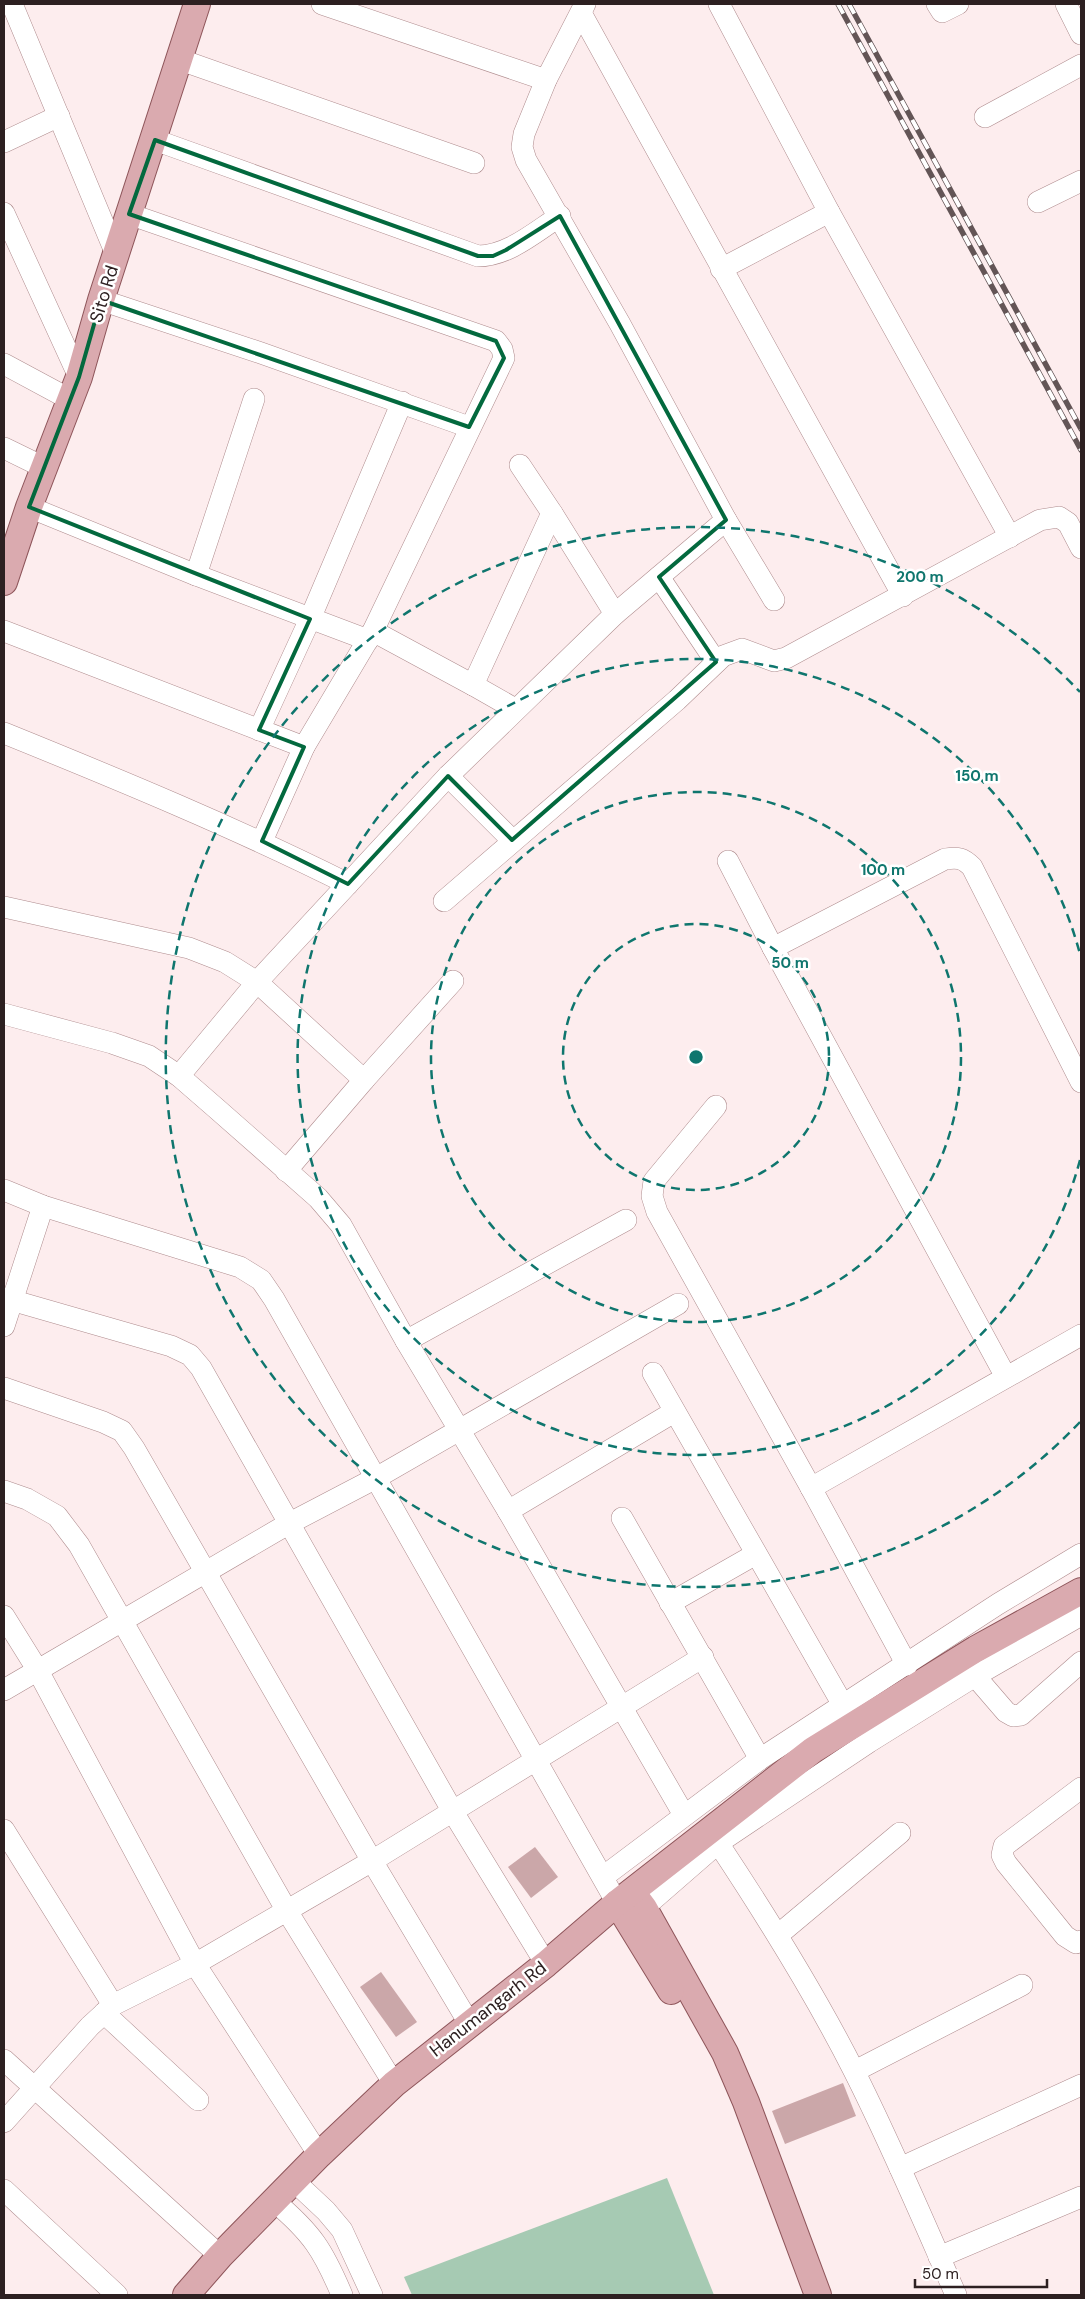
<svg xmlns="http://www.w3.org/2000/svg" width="1085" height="2299" font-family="'DM Sans',sans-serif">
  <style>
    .water { fill: #a6cab3 }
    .building { fill: #cba7a9 }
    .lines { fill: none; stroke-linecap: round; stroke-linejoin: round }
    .minor-casing { stroke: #af8c8e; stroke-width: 22 }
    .major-casing { stroke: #8e555a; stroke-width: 28 }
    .minor { stroke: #fff; stroke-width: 21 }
    .major { stroke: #daaaaf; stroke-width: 26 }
    .rail-casing { stroke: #635556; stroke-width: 5.5 }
    .rail { stroke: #fff; stroke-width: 4; stroke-dasharray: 11; stroke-linecap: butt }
    .marked { fill: none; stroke: #03693e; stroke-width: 4; stroke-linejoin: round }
    .ring { fill: none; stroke: #0f766e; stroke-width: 2.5; stroke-dasharray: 9 6 }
    .labels { text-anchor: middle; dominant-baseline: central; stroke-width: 5; stroke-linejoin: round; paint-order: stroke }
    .street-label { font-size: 18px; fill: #2d2021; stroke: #fff }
    .centre { fill: #0f766e; stroke: #fff; stroke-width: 2.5 }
    .ring-label { font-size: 15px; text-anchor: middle; font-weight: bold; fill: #0f766e; stroke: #fff; stroke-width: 5; stroke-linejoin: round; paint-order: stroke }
  </style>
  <rect width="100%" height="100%" fill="#fdedee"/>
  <polygon class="water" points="667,2178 714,2295 412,2295 404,2277"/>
  <g class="building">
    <polygon points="535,1847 558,1877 531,1898 508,1867"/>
    <polygon points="381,1972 417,2022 396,2037 360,1987"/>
    <polygon points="843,2083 856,2116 785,2144 772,2111"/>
  </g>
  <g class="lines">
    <defs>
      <g id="minor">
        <polyline points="12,4 116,254"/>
        <polyline points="322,4 546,80"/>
        <polyline points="719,4 829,212 1010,537"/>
        <polyline points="937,4 942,12 958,4"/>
        <polyline points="1066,4 1081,34"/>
        <polyline points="581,13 903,596"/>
        <polyline points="178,59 474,163"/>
        <polyline points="985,117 1081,65"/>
        <path d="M155,140L478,256C508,256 535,232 560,216"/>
        <polyline points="4,142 59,116"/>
        <polyline points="1038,202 1081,181"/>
        <polyline points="4,213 79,377"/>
        <polyline points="129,214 496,341 502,349 504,358 373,631 304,747 262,841"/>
        <polyline points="721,269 829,212"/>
        <polyline points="101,300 261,353 469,427"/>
        <polyline points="4,364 71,400"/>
        <polyline points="4,448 45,468"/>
        <polyline points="520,465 552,513 615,614"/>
        <polyline points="29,507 196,575 368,640"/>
        <polyline points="726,520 774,600"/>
        <polyline points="196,575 254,399"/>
        <polyline points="659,577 716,662"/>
        <polyline points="4,631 304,747"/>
        <polyline points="373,631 473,685"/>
        <polyline points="515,709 473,685 552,513"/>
        <polyline points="259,730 310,619 402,402"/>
        <path d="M4,733C120,780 236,828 348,884"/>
        <polyline points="448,776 512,840"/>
        <polyline points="728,861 773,948 1006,1377"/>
        <polyline points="444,901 677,700 723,656 742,649 774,661 786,658 1040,520 1059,517 1068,523 1081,548"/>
        <polyline points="4,907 189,948 225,962 257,982 364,1080 286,1171"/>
        <path d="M773,948L945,859C958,857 963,858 972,867L1081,1082"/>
        <polyline points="4,1014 112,1043 149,1056 179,1076 217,1109 318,1198 341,1225 406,1341 508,1511 684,1815"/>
        <polyline points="179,1076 257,982 448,776 615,614 726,520 620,324 526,160 522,147 524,134 546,80 585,4"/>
        <polyline points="364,1080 453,981"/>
        <polyline points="716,1106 654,1181 652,1196 657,1212 811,1488 907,1665"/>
        <polyline points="4,1190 43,1206 240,1267 261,1280 274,1299 617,1903"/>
        <polyline points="4,1298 171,1346 190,1355 201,1368 453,1812 546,1964"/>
        <polyline points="4,1326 43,1206"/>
        <polyline points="406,1341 626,1220"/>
        <polyline points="653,1373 843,1705"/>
        <polyline points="4,1388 103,1422 122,1431 134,1448 372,1861 469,2023"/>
        <polyline points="811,1488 1081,1335"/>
        <polyline points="4,1491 27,1499 57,1516 79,1545 287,1911 394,2084"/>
        <polyline points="508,1511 674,1412"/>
        <polyline points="622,1518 760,1759"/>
        <polyline points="670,1603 756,1554"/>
        <polyline points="4,1616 37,1669 195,1964 319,2155"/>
        <polyline points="975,1676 1006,1712 1013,1716 1021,1715 1081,1662"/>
        <polyline points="4,1690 288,1524 376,1478 678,1304"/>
        <polyline points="1081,1788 1004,1846 1002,1855 1006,1863 1065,1936 1076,1943 1081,1941"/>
        <polyline points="4,1830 113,2005"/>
        <path d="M718,1843C767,1917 814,1992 854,2071C891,2144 923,2220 956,2295"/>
        <polyline points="603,1877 760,1759 998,1604 1081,1554"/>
        <polyline points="633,1917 718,1843 869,1742 975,1676 1081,1615"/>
        <polyline points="778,1935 900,1833"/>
        <polyline points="104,2013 198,2100"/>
        <polyline points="4,2060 220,2256"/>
        <polyline points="855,2071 1022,1985"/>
        <polyline points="4,2122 90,2026 113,2005 195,1964 372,1861 703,1657"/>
        <polyline points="900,2168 1081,2085"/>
        <polyline points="294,2181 326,2211 342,2230 372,2295"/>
        <polyline points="4,2190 117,2295"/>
        <path d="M274,2201C312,2233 323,2250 342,2295"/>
        <polyline points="939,2257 1081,2197"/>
      </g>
      <g id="major">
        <polyline points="4,582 29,507 79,377 101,300 197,4"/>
        <polyline points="632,1892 644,1908 725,2053 746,2102 818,2295"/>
        <polyline points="617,1903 671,1991"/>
        <polyline points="186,2295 220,2256 319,2155 394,2084 546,1964 617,1903 813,1750 976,1649 1081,1591"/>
      </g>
    </defs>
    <use href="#minor" class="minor-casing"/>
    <use href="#major" class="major-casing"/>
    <use href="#minor" class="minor"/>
    <use href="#major" class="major"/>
    <defs>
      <g id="rail">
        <polyline points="838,4 1081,450"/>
        <polyline points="849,4 1081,429"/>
      </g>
    </defs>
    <use href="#rail" class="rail-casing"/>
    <use href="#rail" class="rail"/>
  </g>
  <path class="marked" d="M155,140L478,256H493L506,250L560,216L726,520L659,577L716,662L512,840L448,776L348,884L262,841L304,747L259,730L310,619L29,507L79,377L101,300L469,427L504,358L496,341L129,214Z"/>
  <g class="ring">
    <circle cx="696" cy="1057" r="133"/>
    <circle cx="696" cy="1057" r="265"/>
    <path d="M1080 1160A398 398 0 1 1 1080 954"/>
    <path d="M1080 1422A530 530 0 1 1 1080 692"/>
  </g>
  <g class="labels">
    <g class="street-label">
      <text transform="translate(104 294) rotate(-73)">Sito Rd</text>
      <text transform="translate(488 2009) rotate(-38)">Hanumangarh Rd</text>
    </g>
  </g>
  <circle cx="696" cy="1057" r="8" class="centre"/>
  <g class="ring-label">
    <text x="920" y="582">200 m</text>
    <text x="977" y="781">150 m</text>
    <text x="883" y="875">100 m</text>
    <text x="790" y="968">50 m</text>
  </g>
  <rect width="1085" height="2299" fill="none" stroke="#2d2021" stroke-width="10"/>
  <path d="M915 2279v8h132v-8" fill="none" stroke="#2d2021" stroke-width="2.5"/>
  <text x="922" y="2279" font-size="15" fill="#2d2021" stroke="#ffffff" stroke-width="4" paint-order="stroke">50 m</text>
</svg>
